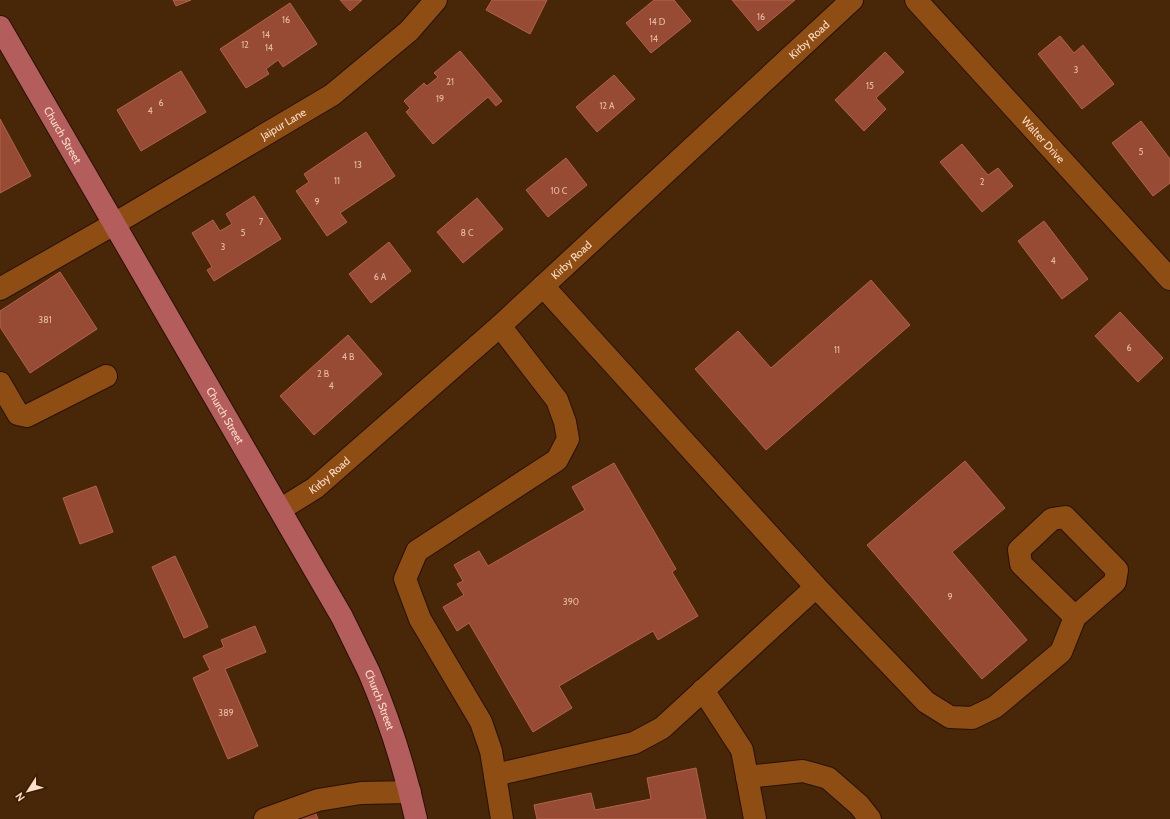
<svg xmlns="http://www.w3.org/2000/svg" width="1170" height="819" font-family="Cabin,sans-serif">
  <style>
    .building { fill: #984b34; stroke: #b2624a }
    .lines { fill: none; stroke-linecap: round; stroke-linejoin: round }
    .minor-casing { stroke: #271203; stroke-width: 24 }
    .major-casing { stroke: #271203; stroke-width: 24 }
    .minor { stroke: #8e4e13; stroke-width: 22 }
    .major { stroke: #b35e5d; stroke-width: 22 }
    .labels { text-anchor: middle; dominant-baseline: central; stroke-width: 3; stroke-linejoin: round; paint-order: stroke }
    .number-label { font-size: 9px; fill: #e4baa4 }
    .street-label { font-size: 11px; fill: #fddfca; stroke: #3d1c00 }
  </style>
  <rect width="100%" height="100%" fill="#482608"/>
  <g class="building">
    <polygon points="173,0 191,0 176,6"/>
    <polygon points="340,0 362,0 350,11"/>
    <polygon points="492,0 547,0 530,34 486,10"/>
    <polygon points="654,0 674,0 691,21 651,53 626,23"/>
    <polygon points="732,0 795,0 758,31"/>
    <polygon points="290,3 317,44 283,67 278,60 266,69 269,74 246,88 220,49"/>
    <polygon points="1060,36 1074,53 1083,45 1114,84 1082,109 1038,54"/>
    <polygon points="460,51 502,101 496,106 488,97 433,144 406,112 410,108 404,101 424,83 427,86 438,77 434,73"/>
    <polygon points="885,52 904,72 876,98 886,109 864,131 835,100"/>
    <polygon points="181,71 206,112 141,151 117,110"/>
    <polygon points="614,75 635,99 597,132 576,107"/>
    <polygon points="0,119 31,176 0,193"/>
    <polygon points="1141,121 1170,159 1170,183 1153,196 1112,143"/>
    <polygon points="366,132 395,176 340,213 347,222 327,236 296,191 309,182 304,174"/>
    <polygon points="962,144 988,175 998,168 1013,186 982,212 940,162"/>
    <polygon points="566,158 587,185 548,217 526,190"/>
    <polygon points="254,196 281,239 214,281 207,270 212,267 192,233 213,220 220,231 232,224 226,214"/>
    <polygon points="477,198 503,229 463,263 437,232"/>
    <polygon points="1044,221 1088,279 1062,299 1018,241"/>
    <polygon points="389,242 411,271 371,303 349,274"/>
    <polygon points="60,272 97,329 30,373 0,327 0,311"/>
    <polygon points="871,280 910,325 766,450 695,369 738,331 771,368"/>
    <polygon points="1120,312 1163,358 1138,382 1095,336"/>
    <polygon points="348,335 382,374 314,435 280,396"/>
    <polygon points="965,461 1005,508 952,552 1027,640 982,679 867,545"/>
    <polygon points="614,463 676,569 672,572 698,616 658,640 653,631 559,686 572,708 533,732 469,623 457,631 443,607 464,595 457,584 463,581 454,565 479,551 488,566 585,510 572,487"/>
    <polygon points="96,486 113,532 80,544 63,498"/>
    <polygon points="175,556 208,627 184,638 152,567"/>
    <polygon points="255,626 266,652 225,669 258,746 228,759 193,678 210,670 203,656 224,647 221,640"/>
    <polygon points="696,768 706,819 537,819 534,805 591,793 595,810 651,799 647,778"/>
    <polygon points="314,809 318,819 290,819"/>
  </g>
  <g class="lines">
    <defs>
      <g id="minor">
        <path id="s1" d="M916,0L1170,279"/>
        <polyline points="543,286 816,587 926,702 950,717 972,718 995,707 1061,652 1075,617 1115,582 1117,570 1065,517 1052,519 1019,550 1021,564 1075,617"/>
        <path id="s2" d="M0,289L114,224L332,95L409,31L436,0"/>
        <polyline points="500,326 557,400 565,422 568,439 557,460 417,551 405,579 420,619 481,722 491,751 502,819"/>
        <polyline points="0,383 18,414 27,416 106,376"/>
        <path id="s3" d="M281,509L315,488L500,326L852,0"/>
        <polyline points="703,690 742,750 755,819"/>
        <polyline points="495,775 634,743 662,728 816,587"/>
        <polyline points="747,777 803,771 828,778 859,805 870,819"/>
        <polyline points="265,819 318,800 361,793 410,792"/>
      </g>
      <g id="major">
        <path id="s4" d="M0,27L342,617C351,635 360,654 369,672C389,719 405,769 416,819"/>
      </g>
    </defs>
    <use href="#minor" class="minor-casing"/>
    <use href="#major" class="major-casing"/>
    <use href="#minor" class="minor"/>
    <use href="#major" class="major"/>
  </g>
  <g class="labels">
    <g class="number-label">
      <text x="761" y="16">16</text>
      <text x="286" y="19">16</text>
      <text x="657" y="21">14 D</text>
      <text x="266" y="34">14</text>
      <text x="654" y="38">14</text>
      <text x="245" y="44">12</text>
      <text x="269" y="47">14</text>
      <text x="1076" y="69">3</text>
      <text x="450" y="81">21</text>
      <text x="870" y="85">15</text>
      <text x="440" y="98">19</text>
      <text x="161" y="102">6</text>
      <text x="607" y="105">12 A</text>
      <text x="150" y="110">4</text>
      <text x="1141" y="151">5</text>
      <text x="358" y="164">13</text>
      <text x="337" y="180">11</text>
      <text x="982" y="181">2</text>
      <text x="559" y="190">10 C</text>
      <text x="317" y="201">9</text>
      <text x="261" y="221">7</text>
      <text x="243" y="232">5</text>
      <text x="467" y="232">8 C</text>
      <text x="223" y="246">3</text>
      <text x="1053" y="260">4</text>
      <text x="380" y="276">6 A</text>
      <text x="45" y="319">381</text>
      <text x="1129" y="347">6</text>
      <text x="837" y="349">11</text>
      <text x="348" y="356">4 B</text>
      <text x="323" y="373">2 B</text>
      <text x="331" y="385">4</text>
      <text x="950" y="596">9</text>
      <text x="571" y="601">390</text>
      <text x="226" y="712">389</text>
    </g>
    <g class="street-label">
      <text stroke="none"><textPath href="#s3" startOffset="707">Kirby Road</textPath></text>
      <text stroke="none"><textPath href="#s2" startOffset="328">Jaipur Lane</textPath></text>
      <text stroke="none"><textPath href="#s4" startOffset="125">Church Street</textPath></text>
      <text stroke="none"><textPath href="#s1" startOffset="189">Walter Drive</textPath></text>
      <text stroke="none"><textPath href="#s3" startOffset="383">Kirby Road</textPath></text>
      <text stroke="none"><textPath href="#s4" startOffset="449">Church Street</textPath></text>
      <text stroke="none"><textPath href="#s3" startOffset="59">Kirby Road</textPath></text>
      <text stroke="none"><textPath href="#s4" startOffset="773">Church Street</textPath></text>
    </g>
  </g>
  <g transform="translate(28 791) rotate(234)" stroke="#3d1c00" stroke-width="3" paint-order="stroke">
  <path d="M0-3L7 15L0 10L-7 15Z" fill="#fddfca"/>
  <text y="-6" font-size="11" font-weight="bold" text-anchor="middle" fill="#fddfca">N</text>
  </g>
</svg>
